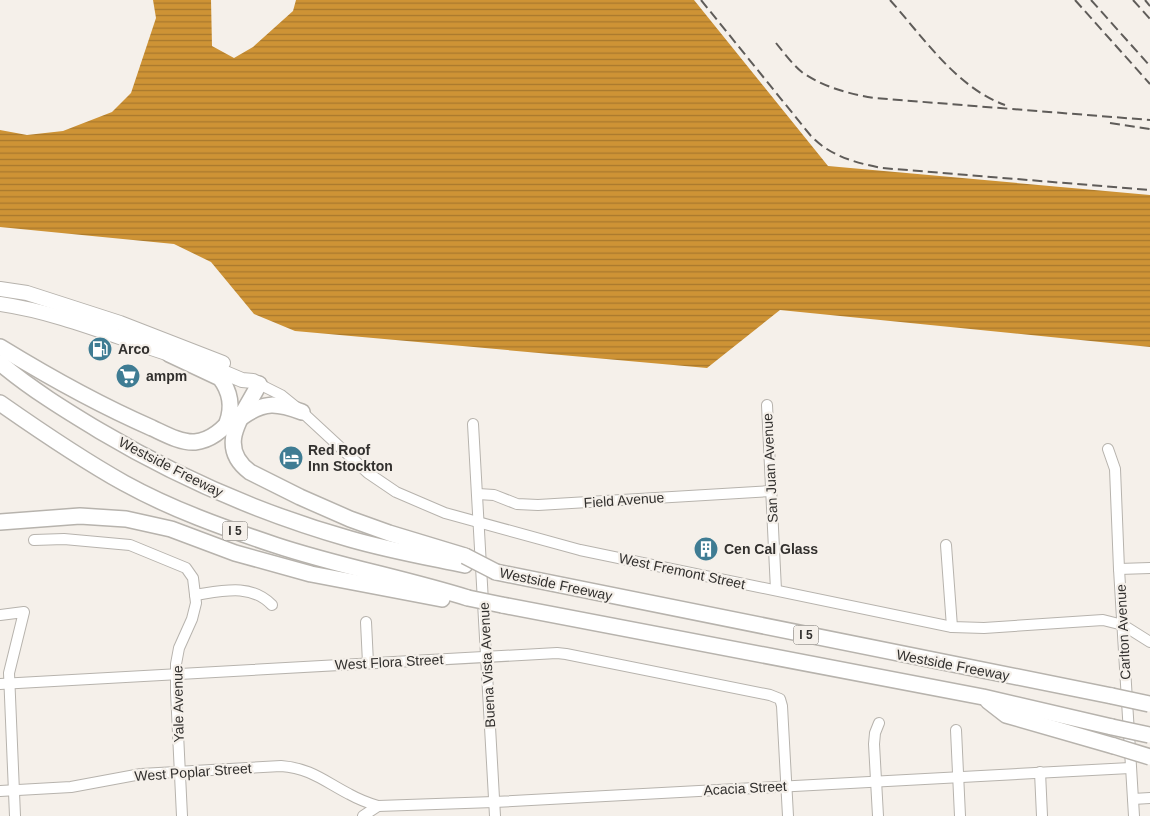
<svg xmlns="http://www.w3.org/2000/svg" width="1150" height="816" font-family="Helvetica,sans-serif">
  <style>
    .water { fill: url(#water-rules) }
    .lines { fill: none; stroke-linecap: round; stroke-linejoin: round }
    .minor-casing { stroke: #b7b3ad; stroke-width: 12 }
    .major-casing { stroke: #b7b3ad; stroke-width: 16 }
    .highway-casing { stroke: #b7b3ad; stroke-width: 18 }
    .minor { stroke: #fff; stroke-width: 10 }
    .major { stroke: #fff; stroke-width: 14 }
    .highway { stroke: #fff; stroke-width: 15 }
    .rail { stroke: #5f5c59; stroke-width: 2; stroke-dasharray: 10 5; stroke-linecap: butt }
    .highway-bridge-casing { stroke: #b7b3ad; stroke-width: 18; stroke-linecap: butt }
    .highway-bridge { stroke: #fff; stroke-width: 15 }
    .labels { text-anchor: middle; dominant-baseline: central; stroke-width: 4.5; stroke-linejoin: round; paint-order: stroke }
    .shield { fill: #f5f0ea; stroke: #6c6a66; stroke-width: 1 }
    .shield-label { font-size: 12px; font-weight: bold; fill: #32302e }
    .poi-label { font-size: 14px; font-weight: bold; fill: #32302e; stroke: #f5f0ea; text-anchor: start }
    .street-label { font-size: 14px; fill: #32302e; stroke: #f5f0ea }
  </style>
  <defs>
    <pattern id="water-rules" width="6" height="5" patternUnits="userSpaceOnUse" patternTransform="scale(1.25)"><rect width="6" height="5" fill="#ce9335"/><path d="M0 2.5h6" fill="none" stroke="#a8782d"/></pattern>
  </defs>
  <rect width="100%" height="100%" fill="#f5f0ea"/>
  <polygon class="water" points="153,0 211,0 212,46 234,58 253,47 293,11 296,0 694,0 828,166 1150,195 1150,347 780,310 707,368 295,331 254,314 211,262 174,244 0,227 0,130 27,135 63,131 112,112 131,93 156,18"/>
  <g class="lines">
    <defs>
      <g id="minor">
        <polyline points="259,384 281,395 302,412 368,473 396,492 445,513 580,550 952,627 984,628 1103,620 1123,625 1150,642"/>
        <polyline points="767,405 776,590"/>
        <polyline points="473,424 495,816"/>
        <polyline points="1108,449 1115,469 1119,569 1134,816"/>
        <polyline points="478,494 494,495 517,504 538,505 771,491"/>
        <polyline points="34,540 64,539 130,545 186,568 193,578 196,603 192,619 179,648 176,664 176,692 182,816"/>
        <polyline points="946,545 952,627"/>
        <polyline points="1119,569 1150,568"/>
        <path d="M195,595C222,591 251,583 272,605"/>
        <polyline points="0,615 24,612 9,673 15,816"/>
        <polyline points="366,622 368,663"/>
        <polyline points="0,684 557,653 566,654 770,695 780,699 782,706 788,816"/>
        <polyline points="956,730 960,816"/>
        <polyline points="1040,772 1042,816"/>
        <path d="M0,791L71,787L141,774L281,766C310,768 324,781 349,794C358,799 368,803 378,806"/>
        <polyline points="1133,799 1150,798"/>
        <polyline points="363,816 378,806 494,802 1130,768"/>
        <polyline points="878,816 874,744 875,733 879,723"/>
      </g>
      <g id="major">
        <polyline points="0,289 27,293 120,323 223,363"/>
        <path d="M0,304C62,313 120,339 179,357"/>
        <polyline points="209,366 242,380 253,381 259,384"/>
      </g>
      <g id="highway">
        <path d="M0,347C49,377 99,405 152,428C165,434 181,443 195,442C213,440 225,428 235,414"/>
        <path d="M169,354L220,378C230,391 233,407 227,423"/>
        <path d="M0,363C31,389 65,410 100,431C179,478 262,514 350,539C388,550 427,557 465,565"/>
        <path d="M259,384C245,413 214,445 250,472L300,497L350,519L389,533L465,556"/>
        <path d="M0,403C40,431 81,459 124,483C171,509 224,528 275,545C338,566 404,578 468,598"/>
        <path d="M242,417C265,401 277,403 302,412"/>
        <polyline points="0,522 80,516 126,519 171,529 235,553 311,574 442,599"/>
        <polyline points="496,572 1112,696"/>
        <polyline points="502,605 983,697 1112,727"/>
        <polyline points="988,701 1006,715 1114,746"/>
      </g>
    </defs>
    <use href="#minor" class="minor-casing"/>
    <use href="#major" class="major-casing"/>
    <use href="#highway" class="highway-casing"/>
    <use href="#minor" class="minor"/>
    <use href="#major" class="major"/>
    <use href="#highway" class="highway"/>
    <g class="rail">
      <path d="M701,0L811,136C830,156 856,163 882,168L1150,190"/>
      <path d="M890,0C923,37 957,88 1005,105"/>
      <polyline points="1075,0 1150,84"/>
      <polyline points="1091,0 1150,66"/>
      <polyline points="1133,0 1150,19"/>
      <polyline points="1145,0 1150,6"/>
      <path d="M776,43C784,53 793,65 803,73C824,87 849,94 874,98L1150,120"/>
      <polyline points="1110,123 1150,129"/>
    </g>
    <defs>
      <g id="highway-bridge">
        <polyline points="465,556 496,572"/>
        <polyline points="468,598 502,605"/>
        <polyline points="1112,696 1149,704"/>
        <polyline points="1112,727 1149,735"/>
        <polyline points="1114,746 1150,757"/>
      </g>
    </defs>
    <use href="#highway-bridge" class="highway-bridge-casing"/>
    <use href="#highway-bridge" class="highway-bridge"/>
  </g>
  <defs>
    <symbol id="fuel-disc" viewBox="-11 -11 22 22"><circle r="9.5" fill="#3f7c93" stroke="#f5f0ea"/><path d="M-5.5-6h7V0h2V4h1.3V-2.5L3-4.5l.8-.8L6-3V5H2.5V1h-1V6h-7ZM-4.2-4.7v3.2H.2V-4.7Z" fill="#fff"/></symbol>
    <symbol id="supermarket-disc" viewBox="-11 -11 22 22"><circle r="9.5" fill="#3f7c93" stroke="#f5f0ea"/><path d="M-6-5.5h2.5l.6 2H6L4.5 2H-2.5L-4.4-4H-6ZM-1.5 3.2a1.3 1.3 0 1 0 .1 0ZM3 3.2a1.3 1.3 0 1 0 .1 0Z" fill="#fff"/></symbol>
    <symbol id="hotel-disc" viewBox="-11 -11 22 22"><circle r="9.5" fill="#3f7c93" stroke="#f5f0ea"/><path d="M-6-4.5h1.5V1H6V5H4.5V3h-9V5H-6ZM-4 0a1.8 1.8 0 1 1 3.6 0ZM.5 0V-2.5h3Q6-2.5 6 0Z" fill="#fff"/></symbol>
    <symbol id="building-disc" viewBox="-11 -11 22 22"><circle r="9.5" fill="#3f7c93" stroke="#f5f0ea"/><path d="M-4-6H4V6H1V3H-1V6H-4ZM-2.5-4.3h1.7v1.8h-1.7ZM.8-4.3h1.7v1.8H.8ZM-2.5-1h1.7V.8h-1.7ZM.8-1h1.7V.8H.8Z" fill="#fff"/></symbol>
  </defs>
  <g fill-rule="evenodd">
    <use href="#fuel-disc" x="86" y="335" width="28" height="28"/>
    <use href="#supermarket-disc" x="114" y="362" width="28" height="28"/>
    <use href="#hotel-disc" x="277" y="444" width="28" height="28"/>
    <use href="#building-disc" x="692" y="535" width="28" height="28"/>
  </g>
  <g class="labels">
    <g class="shield">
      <rect x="222.5" y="521.5" width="25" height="19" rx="4"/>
      <rect x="793.5" y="625.5" width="25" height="19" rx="4"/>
    </g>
    <g class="shield-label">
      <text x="235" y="531">I 5</text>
      <text x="806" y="635">I 5</text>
    </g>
    <g class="poi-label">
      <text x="118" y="349">Arco</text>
      <text x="146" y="376">ampm</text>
      <text x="308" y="450">Red Roof<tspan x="308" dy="16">Inn Stockton</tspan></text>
      <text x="724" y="549">Cen Cal Glass</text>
    </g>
    <g class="street-label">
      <text transform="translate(171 467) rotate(27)">Westside Freeway</text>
      <text transform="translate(770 468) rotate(-93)">San Juan Avenue</text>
      <text transform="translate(624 500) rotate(-4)">Field Avenue</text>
      <text transform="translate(682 571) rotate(12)">West Fremont Street</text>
      <text transform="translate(556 584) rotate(12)">Westside Freeway</text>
      <text transform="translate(1123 632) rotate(-93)">Carlton Avenue</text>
      <text transform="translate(389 662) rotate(-3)">West Flora Street</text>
      <text transform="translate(487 665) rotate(-93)">Buena Vista Avenue</text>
      <text transform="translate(953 665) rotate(11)">Westside Freeway</text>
      <text transform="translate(178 704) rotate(-91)">Yale Avenue</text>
      <text transform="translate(193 772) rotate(-4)">West Poplar Street</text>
      <text transform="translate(745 788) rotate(-3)">Acacia Street</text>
    </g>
  </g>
</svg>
